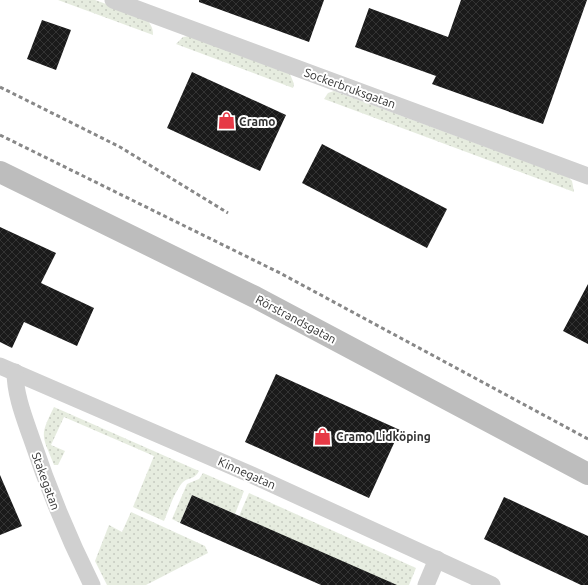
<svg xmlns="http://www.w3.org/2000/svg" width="588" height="585" font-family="Ubuntu,sans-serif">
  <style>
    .grass { fill: url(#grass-dots) }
    .building { fill: url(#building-cross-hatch) }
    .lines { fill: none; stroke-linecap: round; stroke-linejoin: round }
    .street { stroke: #d0d0d0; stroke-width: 17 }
    .secondary { stroke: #bdbdbd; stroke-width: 22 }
    .rail { stroke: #888; stroke-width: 3; stroke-dasharray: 4 3; stroke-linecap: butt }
    .labels { text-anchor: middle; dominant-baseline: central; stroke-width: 4; stroke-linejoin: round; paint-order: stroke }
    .street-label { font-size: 12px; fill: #333; stroke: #fff }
    .poi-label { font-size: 12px; font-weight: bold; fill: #333; stroke: #fff; text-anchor: start }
  </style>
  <defs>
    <pattern id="grass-dots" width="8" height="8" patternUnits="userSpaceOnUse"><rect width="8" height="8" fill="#e6ecdf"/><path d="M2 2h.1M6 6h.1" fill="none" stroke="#c6cbc0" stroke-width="1.8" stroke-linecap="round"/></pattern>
    <pattern id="building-cross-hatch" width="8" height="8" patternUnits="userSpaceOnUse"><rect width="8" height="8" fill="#1a1a1a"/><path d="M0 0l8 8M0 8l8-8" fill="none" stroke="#333"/></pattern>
  </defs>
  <rect width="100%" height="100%" fill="#fff"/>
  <g class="grass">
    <path d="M58,0H95L145,18C150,23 153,27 153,35Z"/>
    <polygon points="189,36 290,74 294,84 293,88 176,44 183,37"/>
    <polygon points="334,91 568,177 572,181 574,192 324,99 328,93"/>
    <path d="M54,407L199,471C195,480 187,477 182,483C174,493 169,509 164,521L133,507L154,456L64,417L51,445L65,451L58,465H54C42,435 39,437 54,407Z"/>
    <polygon points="203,473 244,491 235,514 192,495 180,523 172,519 187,484 199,479"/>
    <polygon points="249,493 416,568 409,585 392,585 239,516"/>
    <polygon points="131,512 205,546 208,553 146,585 107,585 95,561 109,525 122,532"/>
  </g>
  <g class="building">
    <polygon points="199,0 324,0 309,42 199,2"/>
    <polygon points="461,0 587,0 543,124 432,84 436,76 355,47 369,8 448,37"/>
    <polygon points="42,20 71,30 56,70 27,59"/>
    <polygon points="192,72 286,115 260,171 167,128"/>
    <polygon points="322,144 447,209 427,248 302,183"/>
    <polygon points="0,227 56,253 41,283 94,308 77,346 24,322 12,348 0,342"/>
    <polygon points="588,284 588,344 563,331"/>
    <polygon points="276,374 400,430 369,498 245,442"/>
    <polygon points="0,475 22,526 0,535"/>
    <polygon points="192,495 235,514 397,585 321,585 180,523"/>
    <polygon points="504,497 588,536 588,585 581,585 484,539"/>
  </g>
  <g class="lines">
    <g class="street">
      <polyline points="113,0 588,176"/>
      <polyline points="0,366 252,475 492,585"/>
      <path d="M15,372C15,394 24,417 31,437C48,488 68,537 92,585"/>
      <polyline points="426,585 437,559"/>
    </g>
    <polyline class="secondary" points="0,172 255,297 588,474"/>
    <g class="rail">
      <polyline points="0,87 120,147 228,213"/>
      <polyline points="0,135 280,273 588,439"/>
    </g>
  </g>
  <defs>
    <symbol id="shop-bare" viewBox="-9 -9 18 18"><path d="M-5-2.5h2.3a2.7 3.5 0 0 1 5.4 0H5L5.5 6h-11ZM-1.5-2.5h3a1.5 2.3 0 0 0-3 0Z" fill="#e63946" stroke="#fff" stroke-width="2.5" paint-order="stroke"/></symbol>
  </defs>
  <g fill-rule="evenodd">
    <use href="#shop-bare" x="214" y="108" width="25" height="25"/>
    <use href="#shop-bare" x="310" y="424" width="25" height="25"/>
  </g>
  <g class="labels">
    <g class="street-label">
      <text transform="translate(350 88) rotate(20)">Sockerbruksgatan</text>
      <text transform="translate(296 319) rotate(28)">Rörstrandsgatan</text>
      <text transform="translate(247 473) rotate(24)">Kinnegatan</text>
      <text transform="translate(46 481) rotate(70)">Stakegatan</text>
    </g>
    <g class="poi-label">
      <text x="239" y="121">Cramo</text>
      <text x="336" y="436">Cramo Lidköping</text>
    </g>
  </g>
</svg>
